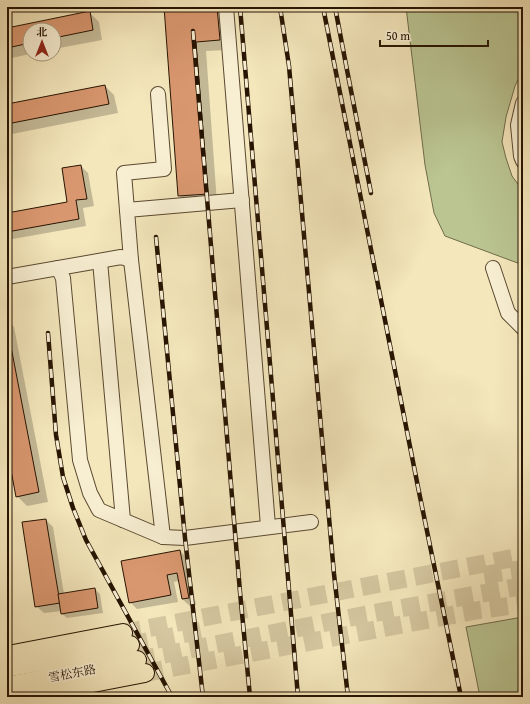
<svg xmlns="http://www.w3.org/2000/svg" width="530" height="704" font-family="'Gentium Book Plus','Noto Serif SC',serif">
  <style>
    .green { fill: #bac592; stroke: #706c4a }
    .shadow { fill: #0003 }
    .building { fill: #d9976f; stroke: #271402 }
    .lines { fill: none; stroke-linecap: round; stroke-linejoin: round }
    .major-tunnel { stroke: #d5c7a0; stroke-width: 18; stroke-dasharray: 18 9; stroke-linecap: butt }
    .minor-casing { stroke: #5a4930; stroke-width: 16 }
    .major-casing { stroke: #271402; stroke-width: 20 }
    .minor { stroke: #f8efd3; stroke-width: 14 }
    .major { stroke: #f4e7bc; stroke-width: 18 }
    .rail-casing { stroke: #271402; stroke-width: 4.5 }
    .rail { stroke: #f8efd3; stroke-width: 3; stroke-dasharray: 9; stroke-linecap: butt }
    .labels { text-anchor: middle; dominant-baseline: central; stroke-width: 3.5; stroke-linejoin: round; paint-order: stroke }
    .street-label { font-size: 12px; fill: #271402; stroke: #f8efd3 }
  </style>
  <rect width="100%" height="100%" fill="#f4e7bc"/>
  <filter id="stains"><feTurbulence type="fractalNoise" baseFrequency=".005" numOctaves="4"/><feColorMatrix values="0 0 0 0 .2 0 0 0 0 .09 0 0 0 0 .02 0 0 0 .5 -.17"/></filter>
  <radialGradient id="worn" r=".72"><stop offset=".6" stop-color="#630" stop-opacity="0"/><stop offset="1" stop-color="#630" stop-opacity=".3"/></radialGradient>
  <g class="green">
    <polygon points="406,7 523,7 523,69 515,86 506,117 502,142 506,158 512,176 523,191 523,265 445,236 434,213 425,165"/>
    <polygon points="523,617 523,697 480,697 466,627"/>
  </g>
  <g class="shadow">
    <polygon points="165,7 225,7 229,50 206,51 217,203 189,205 179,195"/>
    <polygon points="89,12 99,22 102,40 54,49 54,30 30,30 30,54 7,59 7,29"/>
    <polygon points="105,86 114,95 118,113 7,135 7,105"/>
    <polygon points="81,166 88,173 94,206 83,208 86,226 7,240 7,214 69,203"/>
    <polygon points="7,320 14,327 48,502 27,506 17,496 7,443"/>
    <polygon points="46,520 53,527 64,594 95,589 100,594 103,613 67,618 62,614 62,611 44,613 36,606"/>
    <polygon points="180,551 187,558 196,605 190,606 182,599 179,581 174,582 178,602 137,609 130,602"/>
  </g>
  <g class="building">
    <polygon points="164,7 217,7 220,40 196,42 208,194 178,196"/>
    <polygon points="90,11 93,30 54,38 54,30 30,30 30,43 7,48 7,28"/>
    <polygon points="105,85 109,104 7,124 7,104"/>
    <polygon points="81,165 87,199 76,200 79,219 7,232 7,213 67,202 62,168"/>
    <polygon points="7,326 39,492 16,497 7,449"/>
    <polygon points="46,519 60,603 35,607 22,522"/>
    <polygon points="180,550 189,598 182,599 177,573 167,575 171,595 129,603 121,561"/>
    <polygon points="95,588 98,608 61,614 58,594"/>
  </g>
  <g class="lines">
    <g class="major-tunnel">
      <polyline points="484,575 523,569"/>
      <polyline points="123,633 523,556"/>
      <polyline points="130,645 204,630"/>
      <polyline points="137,660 364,615 523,586"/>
      <polyline points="145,673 479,610 523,604"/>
    </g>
    <defs>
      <g id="minor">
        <polyline points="226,7 268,526"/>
        <polyline points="523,103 518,125 521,156 523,161"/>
        <polyline points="127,210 242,200"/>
        <polyline points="131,260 124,173 164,169 158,94"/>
        <polyline points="100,261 123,520"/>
        <polyline points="58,268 63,278 80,460 90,493 99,510 163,537 185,538 311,522"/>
        <polyline points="493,268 508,313 523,328"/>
        <polyline points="7,277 121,257 131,260 163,537"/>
      </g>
      <g id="major">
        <polyline points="8,655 123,633"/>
        <polyline points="7,668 130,645"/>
        <polyline points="7,686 137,660"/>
        <polyline points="20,697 145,673"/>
      </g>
    </defs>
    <use href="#minor" class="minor-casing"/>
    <use href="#major" class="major-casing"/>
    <use href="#minor" class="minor"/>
    <use href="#major" class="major"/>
    <defs>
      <g id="rail">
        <polyline points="240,7 298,697"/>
        <polyline points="280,7 289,66 334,574 348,697"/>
        <polyline points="323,7 419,492 461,697"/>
        <polyline points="335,7 347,70 371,193"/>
        <polyline points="193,31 240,592 250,697"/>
        <polyline points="156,237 185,538 203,697"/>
        <polyline points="48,333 56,435 63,477 73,508 86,540 172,697"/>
      </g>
    </defs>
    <use href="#rail" class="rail-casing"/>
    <use href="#rail" class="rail"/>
  </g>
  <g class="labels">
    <g class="street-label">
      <text transform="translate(72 673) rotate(-11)">雪松东路</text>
    </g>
  </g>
  <rect width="530" height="704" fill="none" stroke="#f4e7bc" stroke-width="24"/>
  <rect x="8" y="8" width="514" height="688" fill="none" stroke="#271402" stroke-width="2"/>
  <rect x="12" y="12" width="506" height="680" fill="none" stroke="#271402"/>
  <g transform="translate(42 42)"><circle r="19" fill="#f8efd3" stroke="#a4977f"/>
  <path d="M0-3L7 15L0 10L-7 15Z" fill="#8f2418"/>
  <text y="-6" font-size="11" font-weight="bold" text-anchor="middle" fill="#271402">北</text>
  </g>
  <path d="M380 40v6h108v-6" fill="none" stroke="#271402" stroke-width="2"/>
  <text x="386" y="40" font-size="12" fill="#271402" stroke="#f8efd3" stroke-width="3" paint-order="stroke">50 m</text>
  <rect width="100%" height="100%" filter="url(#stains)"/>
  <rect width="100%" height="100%" fill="url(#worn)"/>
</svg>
